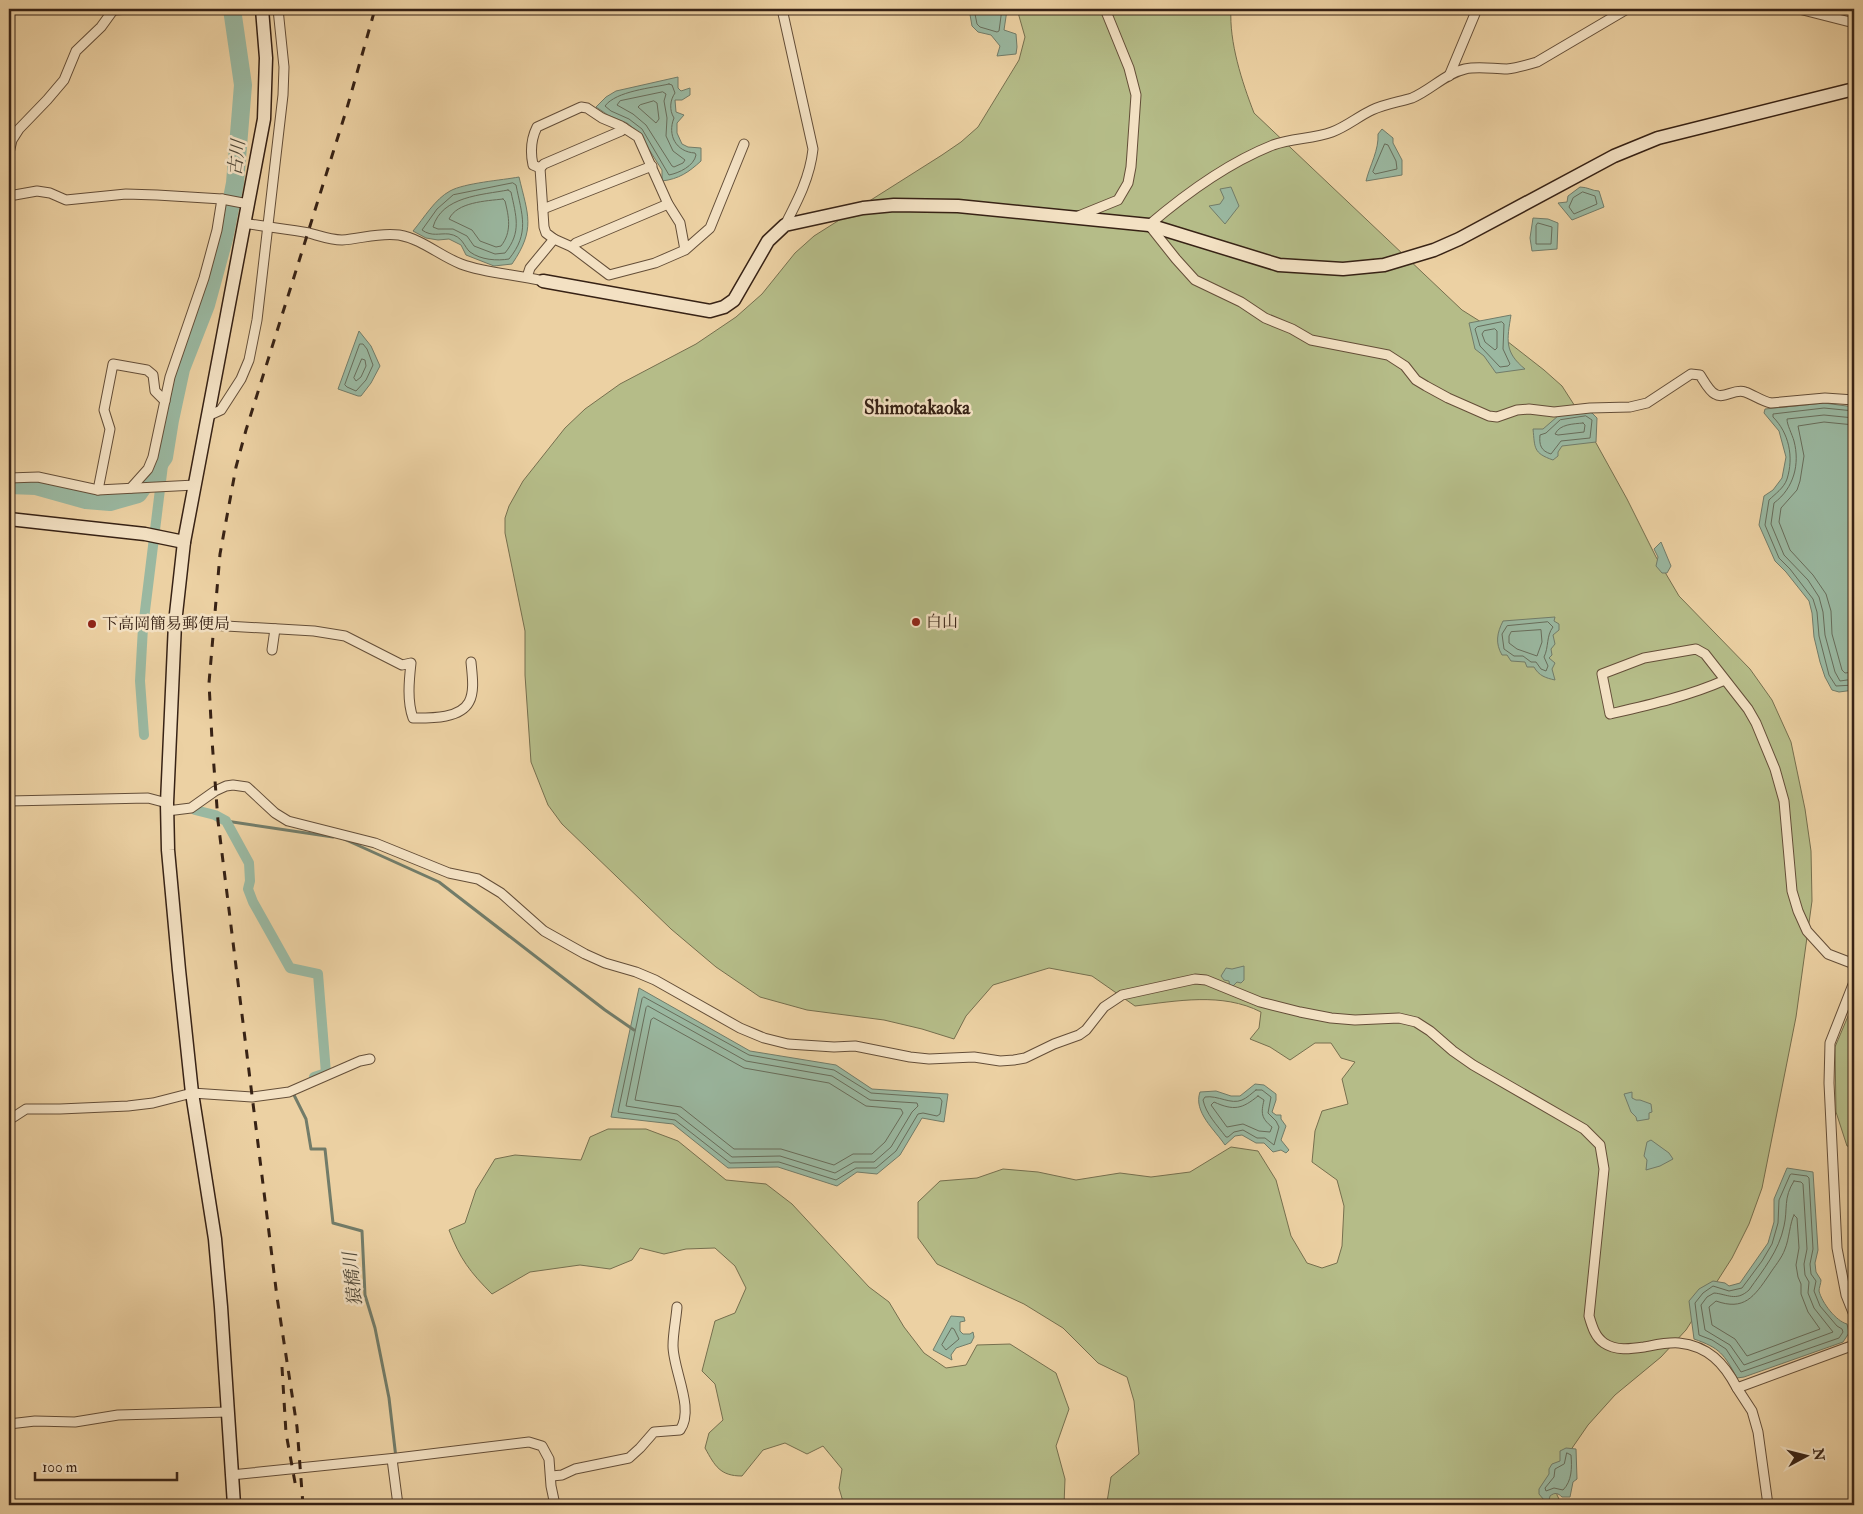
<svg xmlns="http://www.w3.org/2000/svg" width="1863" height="1514" font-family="'IM FELL Double Pica','Noto Serif JP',serif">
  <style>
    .green { fill: #b5bc88; stroke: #766f4e }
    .water { fill: #9ab8a1; stroke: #727c69 }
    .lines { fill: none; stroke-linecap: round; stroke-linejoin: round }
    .shore { stroke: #686d5b; stroke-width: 1 }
    .stream { stroke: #727c69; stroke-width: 3 }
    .canal { stroke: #9ab8a1; stroke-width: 10 }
    .river { stroke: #9ab8a1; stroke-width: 18 }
    .street-casing { stroke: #644e38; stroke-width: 11 }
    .secondary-casing { stroke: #372215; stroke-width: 15 }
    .street { stroke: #f3e1c3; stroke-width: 9 }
    .secondary { stroke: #f3e1c3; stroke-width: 12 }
    .rail { stroke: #372215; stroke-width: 3; stroke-dasharray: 9 9; stroke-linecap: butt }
    .poi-dot { fill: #8f2418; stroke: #f3e1c3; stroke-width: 2 }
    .labels { text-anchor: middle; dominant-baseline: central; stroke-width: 5; stroke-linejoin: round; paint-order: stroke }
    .poi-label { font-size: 16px; fill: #372215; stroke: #f3e1c3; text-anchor: start }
    .water-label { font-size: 18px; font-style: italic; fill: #504838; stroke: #f3e1c3 }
    .quarter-label { font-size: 19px; font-weight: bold; fill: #372215; stroke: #f3e1c3 }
  </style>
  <rect width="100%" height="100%" fill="#ecd1a3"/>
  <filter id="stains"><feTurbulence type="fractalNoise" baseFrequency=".004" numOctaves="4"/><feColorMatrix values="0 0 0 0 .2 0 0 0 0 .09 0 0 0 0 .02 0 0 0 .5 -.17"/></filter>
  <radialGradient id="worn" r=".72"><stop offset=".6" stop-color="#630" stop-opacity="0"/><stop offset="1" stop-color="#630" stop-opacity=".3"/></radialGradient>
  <g class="green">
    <path d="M1017,9H1231C1229,42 1242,82 1254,113L1462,310L1489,327L1544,370L1562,386L1580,414L1627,499L1656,557L1679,596L1750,669L1772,700L1791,742L1805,809L1811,851L1812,901L1796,1017L1762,1188L1749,1224L1732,1258L1686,1330L1661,1357L1615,1395L1588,1425L1568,1454L1557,1474V1495L1562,1505H1102L1107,1502L1111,1477L1139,1454L1134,1401L1127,1377L1098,1363L1063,1328L1024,1304L937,1264L918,1238V1202L940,1181L977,1178L1003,1169L1038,1172L1076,1180L1120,1173L1151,1177L1190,1172L1231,1147L1258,1151L1276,1180L1291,1236L1307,1263L1322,1268L1337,1263L1342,1246L1344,1206L1337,1180L1312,1162L1315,1131L1322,1111L1348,1104L1342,1079L1355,1062L1341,1058L1331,1043H1315L1290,1060L1270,1047L1250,1039L1259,1028L1261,1012C1222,992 1177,1001 1135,1006L1092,976L1049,968L993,985L966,1016L954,1039L922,1029L884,1020L807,1010L760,997L716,967L671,929L562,824L548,805L531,762L525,675V631L505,533V518L509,506L523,481L565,428L585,409L620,384L696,344L736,317L762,294L795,253L814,236L942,155L961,142L978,127L1019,60L1025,37Z"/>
    <polygon points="1854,1002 1854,1148 1847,1146 1836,1112 1835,1047"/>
    <path d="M608,1129H646L678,1141L726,1180L766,1184L792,1204L869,1287L889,1302L904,1327L924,1353L946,1368L966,1365L977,1345L1010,1344L1056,1373L1069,1409L1056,1446L1065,1479L1064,1505H844L839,1488L842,1469L823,1446L807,1454L785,1443L763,1450L742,1476C720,1476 715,1466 705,1448L709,1433L723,1420L715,1384L702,1371L715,1321L735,1313L746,1288L735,1266L715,1248L686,1249L664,1254L640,1248L632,1260L610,1269L580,1265L530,1272L492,1294C470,1272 460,1259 449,1230L465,1223L476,1190L495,1159L515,1155L581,1160L590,1137Z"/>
  </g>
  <g class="water">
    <polygon points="969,9 1007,10 1004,30 1016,34 1017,47 1016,54 997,56 1000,46 991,35 978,32 972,26"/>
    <path d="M678,77V88L681,91L690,88V95L682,100H675L676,112L684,115L677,123V133L682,144L688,147L701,148V161C689,172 679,179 662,181V170L638,132L627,123L608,115L596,107L606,97L616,91Z"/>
    <path d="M1382,129L1393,138V143L1402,160V175L1366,181C1370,165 1379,150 1378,134Z"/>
    <path d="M519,177C528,215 536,229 512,264L494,266L466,255L461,245L449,239L438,240L426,238L413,231C424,218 435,199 450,191C464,183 503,180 519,177Z"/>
    <polygon points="1231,187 1239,206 1225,224 1209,206 1220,204 1224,198 1220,189"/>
    <path d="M1580,187C1588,187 1592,191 1599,191L1604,207L1572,220L1558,203L1567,202L1568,196Z"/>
    <polygon points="1533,218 1548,219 1558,223 1557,249 1532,251 1530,238"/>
    <path d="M1511,315C1507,340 1504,352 1525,369L1496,373L1484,356L1475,349L1469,323Z"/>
    <polygon points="359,331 371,346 380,366 371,383 361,396 358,396 338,389"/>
    <polygon points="1824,403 1854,407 1854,690 1839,692 1832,690 1825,677 1820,662 1814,637 1812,613 1809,601 1786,572 1775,561 1759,525 1764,496 1773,490 1782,478 1786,457 1779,431 1764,413 1765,409"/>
    <path d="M1586,411L1592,413L1597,418L1596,442L1562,446L1558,452V456L1553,460C1533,453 1535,448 1533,429H1543L1558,416Z"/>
    <polygon points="1661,542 1671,566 1667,573 1662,573 1656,566 1658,557 1654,549"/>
    <path d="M1555,617L1554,621L1559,624V630L1553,635L1555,644L1551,649L1552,655L1549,658L1555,663L1552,669L1555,680C1546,678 1539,676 1534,667H1527L1525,662L1511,661L1507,655H1502C1495,643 1497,633 1503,621Z"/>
    <polygon points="1244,966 1244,980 1241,983 1237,982 1230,989 1229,981 1224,980 1221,976 1226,968 1232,969"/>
    <polygon points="639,988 750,1051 836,1065 872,1089 948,1094 944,1122 922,1118 900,1155 877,1174 857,1172 837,1186 778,1167 728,1168 673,1124 611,1117"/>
    <path d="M1255,1084L1264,1085L1276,1094V1100L1272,1112L1276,1115H1281V1119L1286,1126L1281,1140L1289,1150L1286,1153L1281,1150L1273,1152L1264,1143H1256L1242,1135L1235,1136L1225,1145C1215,1130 1193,1112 1200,1092L1216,1091L1231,1096H1240Z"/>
    <polygon points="1632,1092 1632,1098 1636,1100 1640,1100 1651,1104 1652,1112 1649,1113 1649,1119 1637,1121 1636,1117 1631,1112 1624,1094"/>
    <polygon points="1651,1140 1669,1153 1673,1159 1660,1166 1646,1170 1647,1160 1644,1156 1647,1142"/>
    <path d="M1787,1168L1813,1172L1818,1250L1815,1263L1816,1272L1821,1280C1821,1283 1819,1288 1819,1291C1822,1303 1836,1321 1847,1324L1849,1333L1843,1342L1744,1377L1737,1378C1724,1354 1720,1348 1694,1339L1689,1301L1699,1289L1713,1281L1725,1283L1729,1286L1740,1283L1768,1243L1774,1222V1199Z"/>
    <polygon points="951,1316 964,1317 965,1321 960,1322 960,1331 963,1334 970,1334 973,1332 974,1337 971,1343 956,1348 951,1355 952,1360 933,1350"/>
    <path d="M1566,1448L1576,1449L1577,1479L1573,1482L1570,1497H1562C1558,1493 1555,1492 1550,1496L1549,1500H1544L1539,1494V1489L1549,1474V1469L1552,1464L1560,1461V1451Z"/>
  </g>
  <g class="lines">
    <g class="shore">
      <polyline points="974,9 977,24 980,27 997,32 999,31 1002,9"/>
      <path d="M669,84L672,85L675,93C670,100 669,110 674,118C667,135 676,152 695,153L696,155C694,166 679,173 669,175L642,129L629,119L611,111L605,106C616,91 652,88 669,84Z"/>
      <polygon points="663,92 666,94 664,101 667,118 666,136 673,151 685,160 683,163 674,167 672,166 646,125 633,114 617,105 620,101"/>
      <polygon points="654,101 657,103 659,119 656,123 638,107 640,105"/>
      <polygon points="1385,144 1388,145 1396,161 1397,169 1375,174 1373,172"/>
      <path d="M513,183L516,185C522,215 530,233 509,259C497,261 481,260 470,252C464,247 463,236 449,234C439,233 432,237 422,230L437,209L453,195Z"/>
      <path d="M508,190L511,192C516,216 522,232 505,253L495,254L474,246L467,236L453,229H438L433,227C442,196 482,195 508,190Z"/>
      <polygon points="1583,192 1595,196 1597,204 1574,214 1569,207 1573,198"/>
      <path d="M503,199L505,201C509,217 512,232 501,246L496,247L480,241L472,230L449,219C457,202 486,201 503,199Z"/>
      <polygon points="1538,223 1552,227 1551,244 1536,244 1536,226"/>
      <polygon points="1502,322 1504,324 1503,349 1510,364 1508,366 1500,367 1480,346 1475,329 1477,327"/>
      <polygon points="1495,329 1497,331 1497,348 1495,350 1485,342 1482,334 1484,331"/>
      <polygon points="360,344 363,344 367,349 373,365 366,380 356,391 347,387 345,385"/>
      <polygon points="362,359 365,360 366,366 361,377 356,381 354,378"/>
      <path d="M1854,411L1824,408L1773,414V417C1789,433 1794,457 1787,479C1784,488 1775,494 1769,500L1765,525L1779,558L1790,569L1813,599L1817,612L1819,636L1829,675L1836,686L1854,685"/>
      <path d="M1586,416L1592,420L1590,438L1561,441L1551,454C1541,451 1539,445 1540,435L1546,433L1560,420Z"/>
      <path d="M1854,418L1824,415L1787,419C1787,425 1792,434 1794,441C1800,464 1794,488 1774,503L1771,524L1784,555L1808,580L1819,597L1823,612L1825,635L1835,672L1840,681L1854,679"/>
      <path d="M1583,423L1585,425L1584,432L1558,435L1555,434C1560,424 1573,424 1583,423Z"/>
      <polyline points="1854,425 1824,422 1798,426 1804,456 1800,481 1797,490 1781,508 1779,522 1790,550 1813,575 1826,594 1831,611 1832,634 1842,670 1845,673 1854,672"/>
      <path d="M1548,622L1553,627C1546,636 1549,647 1544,657L1548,666L1546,671L1541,669L1536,662H1531L1523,656H1514L1504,649L1502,634L1507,626Z"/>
      <polygon points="1541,630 1542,642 1537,656 1517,649 1509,643 1509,636 1511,632"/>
      <polygon points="644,997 749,1055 834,1070 871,1093 940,1098 942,1101 940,1114 937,1116 923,1113 918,1114 896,1151 876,1168 856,1168 836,1180 779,1162 730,1163 675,1120 618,1112 642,999"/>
      <polygon points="648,1006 746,1061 832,1076 870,1100 917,1103 918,1106 912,1112 891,1147 874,1162 854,1162 835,1173 780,1156 732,1157 677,1114 626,1106 646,1008"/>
      <polygon points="654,1018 744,1068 829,1083 866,1106 901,1109 903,1113 885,1142 872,1154 853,1154 834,1165 781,1149 734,1149 681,1107 635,1100 651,1020"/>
      <path d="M1256,1090H1262L1271,1097L1268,1113L1276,1121L1279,1127L1274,1145L1265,1138H1257L1243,1130L1234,1132L1228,1137H1226C1217,1125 1206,1114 1203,1100L1205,1097C1218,1095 1231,1105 1242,1100C1247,1098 1252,1093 1256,1090Z"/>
      <path d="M1258,1096L1264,1100C1261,1113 1261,1118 1272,1127L1270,1132L1259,1131L1243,1124L1227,1127L1211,1105L1214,1102C1234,1111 1242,1109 1258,1096Z"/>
      <polygon points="1792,1174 1807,1176 1809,1178 1813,1249 1810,1264 1811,1274 1816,1281 1814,1291 1820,1306 1837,1326 1842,1329 1843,1332 1839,1338 1741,1372 1726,1349 1712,1340 1699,1335 1695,1303 1703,1293 1713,1286 1729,1291 1742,1288 1762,1261 1772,1244 1778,1223 1779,1200 1790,1175"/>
      <path d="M1794,1181L1801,1182L1803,1184L1807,1249L1804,1264L1805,1275L1809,1282L1808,1293L1814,1308L1833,1332L1744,1365L1730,1345L1705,1330L1701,1305L1707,1297L1714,1293C1727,1294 1736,1302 1749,1290C1763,1270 1779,1251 1784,1226C1788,1209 1783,1198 1794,1181Z"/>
      <path d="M1794,1215L1797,1218L1799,1248L1796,1265L1798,1277L1801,1284V1294L1808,1312L1820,1329L1747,1356L1735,1339L1712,1325L1709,1307L1716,1301C1744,1311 1754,1297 1769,1275C1774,1267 1782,1258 1785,1249C1789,1240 1790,1222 1794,1215Z"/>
      <polygon points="952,1328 954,1329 959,1339 946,1350 942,1345"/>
      <path d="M1567,1453L1571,1455C1572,1468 1572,1481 1563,1490L1554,1488L1546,1491L1545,1488L1554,1477L1555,1469L1564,1464Z"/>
    </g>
    <g class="stream">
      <polyline points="226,821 333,837"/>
      <polyline points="344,839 439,882 605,1010 634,1030"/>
      <polyline points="293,1093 306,1119 311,1149 325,1149 333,1223 362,1231 365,1295 375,1328 389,1398 396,1458"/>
    </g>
    <g class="canal">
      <polyline points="144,735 140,681 143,627 164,457"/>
      <polyline points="195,810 215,815 226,821 249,863 250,881 248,889 253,902 290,968 318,974 326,1073 314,1077"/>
    </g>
    <polyline class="river" points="9,485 36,486 86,500 110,502 138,494 164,457 170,420 181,369 206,305 224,239 235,183 243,85 232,9"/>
    <defs>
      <g id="street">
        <path d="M782,9L813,149C810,177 798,200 785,225"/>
        <path d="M1627,9L1537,62C1527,65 1517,68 1507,69C1493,69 1479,66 1465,69C1446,73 1431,90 1412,98C1399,102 1385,104 1372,110C1359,116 1346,127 1332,132C1313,139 1292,138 1273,145C1230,162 1184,195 1149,225L1176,259L1195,280L1241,302L1265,318L1292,329L1311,340L1388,355L1405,366L1416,380L1426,386L1448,398L1489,416L1497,417L1517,410L1529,409L1554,412L1590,408L1630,407L1647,403L1691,374L1700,375C1704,381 1709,391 1715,394C1724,400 1734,388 1745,392C1754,395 1761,401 1771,403L1825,398L1854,400"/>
        <polyline points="1799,9 1854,23"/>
        <polyline points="114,10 131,9"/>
        <polyline points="1449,76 1477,9"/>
        <polyline points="9,153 12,140 19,129 47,100 64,80 76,51 101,27 114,9"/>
        <polyline points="540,168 544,164 621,131 624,128"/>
        <polyline points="9,196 37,191 50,193 66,200 126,194 157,195 222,199 248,204"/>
        <polyline points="543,209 652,166"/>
        <polyline points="1076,217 1118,200 1128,183 1131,167 1136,95 1129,68 1105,9"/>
        <path d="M244,223C266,227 288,229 309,233C320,236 331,240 342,240C361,239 379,232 399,235C422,239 440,256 461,264C488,274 515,274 543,281"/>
        <polyline points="572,247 576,243 668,204"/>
        <path d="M685,250L680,223L668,204L638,137L621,126L602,118L587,108L581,107L537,127C531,139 530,151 533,165L540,168L544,227L546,233L554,239L572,247L609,275L655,263L685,250L710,228L744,144"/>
        <polyline points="527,277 530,268 554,239"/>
        <polyline points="208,416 221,410 241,379 249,360 257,320 283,95 284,67 278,9"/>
        <polyline points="9,478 38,477 98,490 195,485"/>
        <polyline points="131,488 148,469 153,457 170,377 204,278 217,230 222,199"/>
        <polyline points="98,490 110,429 104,410 113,364 147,370 153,375 155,391 165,401"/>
        <path d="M175,623L314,631L345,636L402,665L411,663C409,681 407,701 413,718C430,718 460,719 469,702C475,691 472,674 471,662"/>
        <polyline points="272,650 275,629"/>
        <path d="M1725,680C1689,696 1649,705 1610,714L1602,674L1644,658L1696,649L1705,654L1748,709L1756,723L1775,769L1784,801L1792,891L1798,911L1807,931L1828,954L1854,964"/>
        <polyline points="9,801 148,798 167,803"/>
        <path d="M167,811L191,808L215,791L226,786L233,785L247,787L275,813L288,821L375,843L449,873L478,879L501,893L544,931L585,954L605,963L636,972L655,980L740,1028L764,1038L788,1044L834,1047L855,1046L910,1057L929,1059L974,1057L1000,1061L1014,1060L1025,1058L1054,1044L1079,1035L1086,1030L1104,1007L1122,995L1195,979L1206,980L1260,1002L1300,1012L1331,1018L1355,1020L1399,1018L1416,1022L1430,1031L1453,1051L1473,1065L1584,1129L1600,1145L1604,1169L1589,1316C1592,1326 1595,1337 1604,1343C1616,1351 1630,1349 1644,1347C1655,1345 1668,1342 1679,1343C1708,1346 1724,1363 1737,1388L1854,1345"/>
        <polyline points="1854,982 1830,1043 1829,1083 1837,1248 1846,1295 1854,1315"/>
        <polyline points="9,1120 26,1109 60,1109 128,1106 153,1103 192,1093 252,1097 289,1092 360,1061 370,1059"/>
        <polyline points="1737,1388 1752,1411 1758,1432 1768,1505"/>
        <polyline points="9,1424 35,1421 75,1422 118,1415 228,1412"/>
        <polyline points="392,1459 398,1505"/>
        <polyline points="231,1475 397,1458 529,1442 542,1446 549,1459 551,1486 555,1505"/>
        <path d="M552,1476L562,1475L575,1469L629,1458L640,1448L654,1432L680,1430C695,1409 673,1370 673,1346C673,1333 676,1320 677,1307"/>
      </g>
      <g id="secondary">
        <polyline points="543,281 710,311 724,307 734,300 768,241 785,225 863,208 894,205 958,206 1149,225 1279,265 1343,269 1384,265 1434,250 1459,239 1614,156 1658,138 1854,89"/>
        <polyline points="9,519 145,534 184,542"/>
        <polyline points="234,1505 221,1307 215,1239 192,1093 179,970 168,850 167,803 175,623 184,542 264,119 266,58 262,9"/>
      </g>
    </defs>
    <use href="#street" class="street-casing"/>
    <use href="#secondary" class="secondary-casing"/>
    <use href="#street" class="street"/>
    <use href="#secondary" class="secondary"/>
    <g class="rail">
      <polyline points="282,1367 286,1433 296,1488"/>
      <polyline points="303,1505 297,1427 277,1297 218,821 212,740 209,683 220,554 236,467 246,430 347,108 375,9"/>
    </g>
  </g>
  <g class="poi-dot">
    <circle cx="916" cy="622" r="5"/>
    <circle cx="92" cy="624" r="5"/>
  </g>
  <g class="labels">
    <g class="poi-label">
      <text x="926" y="622">白山</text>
      <text x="102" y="624">下高岡簡易郵便局</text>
    </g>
    <g class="water-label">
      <text transform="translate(237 158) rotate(-84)">古川</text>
      <text transform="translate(353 1279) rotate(-96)">猿橋川</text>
    </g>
    <g class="quarter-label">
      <text x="917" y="408">Shimotakaoka</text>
    </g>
  </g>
  <rect width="1863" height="1514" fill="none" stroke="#ecd1a3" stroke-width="30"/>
  <rect x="10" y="10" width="1843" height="1494" fill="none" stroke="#372215" stroke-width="2.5"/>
  <rect x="15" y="15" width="1833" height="1484" fill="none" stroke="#372215"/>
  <g transform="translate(1806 1456) rotate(83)" stroke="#f3e1c3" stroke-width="4" paint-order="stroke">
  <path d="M0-4L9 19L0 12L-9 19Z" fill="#372215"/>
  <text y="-8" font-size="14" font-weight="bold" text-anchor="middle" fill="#372215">N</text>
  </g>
  <path d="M35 1472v8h142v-8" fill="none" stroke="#372215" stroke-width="2.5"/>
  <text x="42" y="1472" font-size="15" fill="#372215" stroke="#f3e1c3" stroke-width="4" paint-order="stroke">100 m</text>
  <rect width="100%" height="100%" filter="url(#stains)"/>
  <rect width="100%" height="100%" fill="url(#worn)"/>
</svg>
